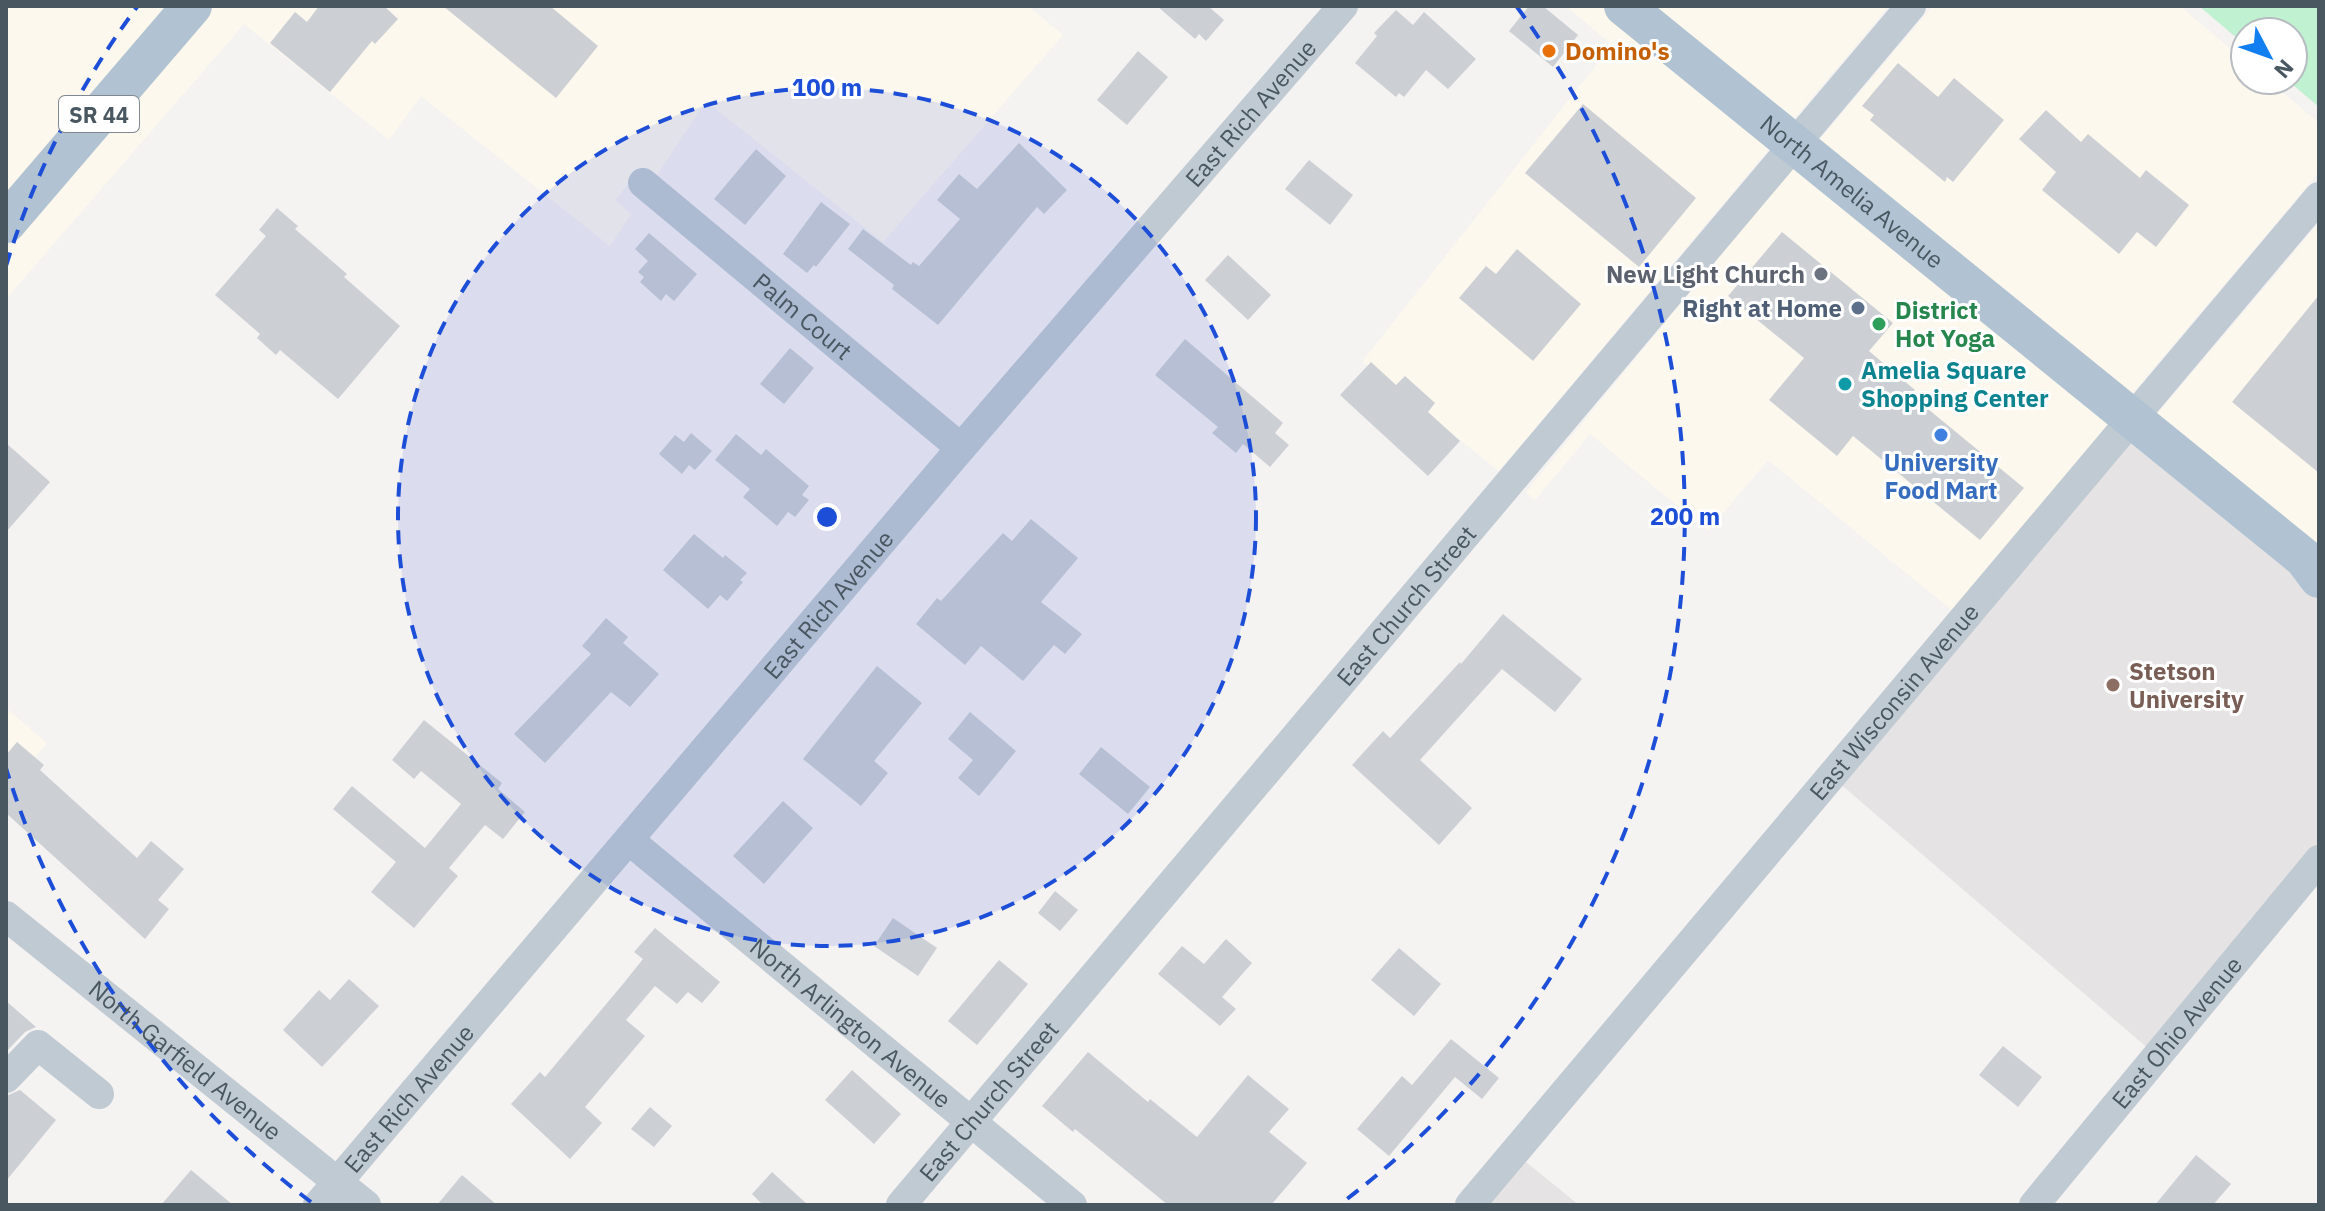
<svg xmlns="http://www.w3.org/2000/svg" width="2325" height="1211" font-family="'IBM Plex Sans',sans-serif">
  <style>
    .commercial { fill: #fdf8ed }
    .education { fill: #e6e3e4 }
    .green { fill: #c0f2d1 }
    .building { fill: #ccd0d5 }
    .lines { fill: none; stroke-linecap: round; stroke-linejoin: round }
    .minor { stroke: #c0cad2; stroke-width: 30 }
    .major { stroke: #b1c3d2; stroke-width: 40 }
    .ring { fill: none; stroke: #1d4ed8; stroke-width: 4; stroke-dasharray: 14 10 }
    .food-dot { fill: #e8710a; stroke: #fff; stroke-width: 3 }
    .worship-dot { fill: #6b7280; stroke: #fff; stroke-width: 3 }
    .service-dot { fill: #5c6f8a; stroke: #fff; stroke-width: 3 }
    .leisure-dot { fill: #2e9e5b; stroke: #fff; stroke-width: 3 }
    .culture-dot { fill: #0f9aa8; stroke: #fff; stroke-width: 3 }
    .shop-dot { fill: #3f7fe0; stroke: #fff; stroke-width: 3 }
    .education-dot { fill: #8d6e63; stroke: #fff; stroke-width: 3 }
    .labels { text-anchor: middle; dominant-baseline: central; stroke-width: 6; stroke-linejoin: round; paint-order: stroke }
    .shield { fill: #fff; stroke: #808990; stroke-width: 2 }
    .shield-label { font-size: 22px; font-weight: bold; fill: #495761 }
    .food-label { font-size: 24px; font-weight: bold; fill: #c56008; stroke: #fff; text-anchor: start }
    .street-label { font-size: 24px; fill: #495761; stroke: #fff }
    .worship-label { font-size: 24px; font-weight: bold; fill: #5b616d; stroke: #fff; text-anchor: end }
    .service-label { font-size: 24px; font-weight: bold; fill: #4e5e75; stroke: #fff; text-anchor: end }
    .leisure-label { font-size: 24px; font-weight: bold; fill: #27864d; stroke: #fff; text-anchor: start }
    .culture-label { font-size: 24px; font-weight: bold; fill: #0d838f; stroke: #fff; text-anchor: start }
    .shop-label { font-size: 24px; font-weight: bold; fill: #366cbe; stroke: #fff }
    .education-label { font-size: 24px; font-weight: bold; fill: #785e54; stroke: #fff; text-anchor: start }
    .centre { fill: #1d4ed8; stroke: #fff; stroke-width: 4 }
    .ring-label { font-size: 24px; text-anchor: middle; font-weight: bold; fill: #1d4ed8; stroke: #fff; stroke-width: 6; stroke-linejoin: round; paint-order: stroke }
  </style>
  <rect width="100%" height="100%" fill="#f5f2f2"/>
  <g class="commercial">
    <polygon points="6,6 170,6 6,197"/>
    <polygon points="214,6 1028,6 1063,35 883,242 706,101 647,190 633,178 615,200 631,214 610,246 421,96 389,140 244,24 6,299 6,249"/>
    <polygon points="1566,6 1601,6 1773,144 1499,471 1362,362 1612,45"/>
    <polygon points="1648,6 1889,6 1791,122"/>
    <polygon points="1933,6 2180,6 2245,61 2245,80 2268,80 2319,123 2319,172 2129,397 1817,143"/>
    <polygon points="1798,161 2112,419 1954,612 1768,460 1708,531 1590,434 1535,500 1526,492"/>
    <polygon points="2319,223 2319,553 2154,418"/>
    <polygon points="6,708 47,743 6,792"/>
  </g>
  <g class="education">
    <polygon points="2132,419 2319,575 2319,862 2158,1057 1831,776"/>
    <polygon points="1514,1152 1579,1205 1469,1205"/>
  </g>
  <polygon class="green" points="2199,6 2319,6 2319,107 2287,80 2293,80 2293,32 2245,32 2245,45"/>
  <g class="building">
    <polygon points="319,6 384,6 398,19 375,44 372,41 330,92 270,43 295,12 307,22"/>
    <polygon points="443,6 550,6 598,46 556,98"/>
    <polygon points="1157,6 1208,6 1224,20 1206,41 1199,34 1195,39"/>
    <polygon points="1529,6 1543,6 1578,35 1553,67 1509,31"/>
    <polygon points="1396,10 1413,25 1424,12 1476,59 1448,89 1426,70 1404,97 1399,93 1396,97 1355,63 1377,36 1374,33"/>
    <polygon points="1138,51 1168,77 1127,125 1097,100"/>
    <polygon points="1898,63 1938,97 1954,78 2004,120 1953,182 1947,177 1945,182 1870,120 1874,115 1862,106"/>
    <polygon points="1583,104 1696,198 1639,267 1525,173"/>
    <polygon points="2046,110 2081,142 2088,134 2140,178 2146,170 2189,205 2156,247 2137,232 2119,254 2042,190 2056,172 2019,139"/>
    <polygon points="1019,143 1067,190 1044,214 1037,207 938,325 892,289 894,285 848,249 863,229 911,265 913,262 919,266 960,219 937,200 959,174 977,189"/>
    <polygon points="756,149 786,176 745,225 714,199"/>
    <polygon points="1309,160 1353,195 1330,225 1285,189"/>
    <polygon points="821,202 850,224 816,267 814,265 807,273 783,254"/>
    <polygon points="277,208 298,226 295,229 347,274 344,277 400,326 338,399 280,350 276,355 257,338 260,334 215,295 266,236 259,230"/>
    <polygon points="1782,232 1893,323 1869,351 1915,390 1911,395 2024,488 1980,540 1853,436 1837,456 1769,400 1804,358 1728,296"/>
    <polygon points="649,233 697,274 674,301 666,294 661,301 640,282 644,277 638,272 648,261 635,249"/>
    <polygon points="1517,249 1581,304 1533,361 1459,298 1486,266 1496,274"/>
    <polygon points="1228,255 1271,295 1248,320 1205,280"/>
    <polygon points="2319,295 2319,473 2232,402"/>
    <polygon points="1185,339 1283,423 1275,433 1289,445 1270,467 1243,444 1236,453 1212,433 1218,427 1155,375"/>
    <polygon points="790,348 814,368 784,404 760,384"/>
    <polygon points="1371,362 1396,385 1405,376 1435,403 1428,412 1460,441 1428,476 1340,395"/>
    <polygon points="691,433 712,451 695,470 689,465 682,474 659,454 675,435 684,442"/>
    <polygon points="736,434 761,455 766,449 809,486 802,495 809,500 795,517 788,512 777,526 743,497 750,489 715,460"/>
    <polygon points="6,443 50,482 6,532"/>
    <polygon points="1031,519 1078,558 1041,602 1082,634 1065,654 1054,645 1023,681 981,646 965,665 916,624 937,598 941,601 1003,533 1012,541"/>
    <polygon points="694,534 723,558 725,555 747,573 740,580 743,582 727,601 720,595 708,609 663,570"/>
    <polygon points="1503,614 1582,679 1555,712 1502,669 1420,760 1472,808 1439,845 1352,765 1383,731 1390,738 1460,662 1461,664"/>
    <polygon points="606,618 628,637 623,643 659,674 630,707 611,692 545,763 514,734 591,654 582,646"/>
    <polygon points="877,666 922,703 874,761 888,773 861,806 803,759"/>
    <polygon points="970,712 1016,751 979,796 958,778 973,760 948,739"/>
    <polygon points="424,720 502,783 498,789 525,812 503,839 485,825 449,868 458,876 414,928 371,892 396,862 333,809 352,786 425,848 461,804 421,771 414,779 392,760"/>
    <polygon points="17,742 44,765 40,770 137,858 151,841 184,869 158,900 169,909 145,939 6,813 6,755"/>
    <polygon points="1101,747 1150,787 1128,814 1079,774"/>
    <polygon points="783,801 813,828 764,884 733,856"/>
    <polygon points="1055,891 1078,910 1060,931 1038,913"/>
    <polygon points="893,918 937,948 918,976 874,946"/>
    <polygon points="655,928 720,982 702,1003 688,992 677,1004 655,986 626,1020 645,1036 585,1107 602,1123 570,1159 511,1104 540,1072 545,1077 623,984 643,959 634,952"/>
    <polygon points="1226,939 1252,963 1222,997 1236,1009 1220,1026 1158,974 1182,946 1204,964"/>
    <polygon points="1399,948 1441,984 1414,1016 1371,980"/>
    <polygon points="999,960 1028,984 977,1045 948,1021"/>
    <polygon points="349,979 379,1006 322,1067 283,1030 319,990 330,1000"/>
    <polygon points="6,1001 36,1027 25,1032 6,1052"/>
    <polygon points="1451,1039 1499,1078 1482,1099 1455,1077 1389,1156 1357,1129 1402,1076 1412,1085"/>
    <polygon points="2003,1046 2042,1077 2018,1107 1979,1075"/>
    <polygon points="1088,1052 1148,1102 1150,1099 1197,1137 1248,1075 1289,1109 1269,1132 1307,1163 1271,1205 1168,1205 1075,1129 1073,1132 1042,1106"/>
    <polygon points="852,1070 901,1114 874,1144 825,1100"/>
    <polygon points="20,1090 56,1120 6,1181 6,1096"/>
    <polygon points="650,1107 672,1126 654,1147 631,1129"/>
    <polygon points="2196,1155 2231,1184 2213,1205 2155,1205"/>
    <polygon points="191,1170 233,1205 161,1205"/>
    <polygon points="772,1172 808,1205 763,1205 752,1194"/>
    <polygon points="462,1175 497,1205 437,1205"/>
  </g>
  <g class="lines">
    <g class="minor">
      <path id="s1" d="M643,183L961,448"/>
      <path id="s2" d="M630,841L1072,1205"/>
      <path id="s3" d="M6,916L366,1205"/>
      <polyline points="6,1078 38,1045 99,1094"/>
      <path id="s4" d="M318,1205L961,448L1343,6"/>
      <path id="s5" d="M901,1205L1911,6"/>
      <path id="s6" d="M1470,1205L2319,197"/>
      <path id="s7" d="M2034,1205L2319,860"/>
    </g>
    <g class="major">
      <path id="s8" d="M1624,6L2304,558L2319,578"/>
      <polyline points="6,223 192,6"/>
    </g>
  </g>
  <circle cx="827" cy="517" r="429" fill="#1d4ed8" fill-opacity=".12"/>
  <g class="ring">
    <circle cx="827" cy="517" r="429"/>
    <path d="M311 1202A858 858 0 0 1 6 768M6 266A858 858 0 0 1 137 7M1517 7A858 858 0 0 1 1343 1202"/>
  </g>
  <circle class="food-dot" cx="1549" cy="51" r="8"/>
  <circle class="worship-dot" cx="1821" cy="274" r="8"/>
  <circle class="service-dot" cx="1858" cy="308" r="8"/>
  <circle class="leisure-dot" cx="1879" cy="324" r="8"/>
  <circle class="culture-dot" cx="1845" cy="384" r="8"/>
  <circle class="shop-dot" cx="1941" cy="435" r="8"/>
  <circle class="education-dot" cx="2113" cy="685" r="8"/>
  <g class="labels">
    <rect class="shield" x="59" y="96" width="80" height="36" rx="6"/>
    <g class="shield-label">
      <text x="99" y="114">SR 44</text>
    </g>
    <g class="food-label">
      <text x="1565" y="51">Domino's</text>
    </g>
    <g class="street-label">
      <text stroke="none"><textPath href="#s4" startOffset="1436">East Rich Avenue</textPath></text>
      <text stroke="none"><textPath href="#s8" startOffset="294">North Amelia Avenue</textPath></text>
      <text stroke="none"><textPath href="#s1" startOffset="208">Palm Court</textPath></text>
      <text stroke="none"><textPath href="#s4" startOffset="788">East Rich Avenue</textPath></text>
      <text stroke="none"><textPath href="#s5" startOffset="784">East Church Street</textPath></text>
      <text stroke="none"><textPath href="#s6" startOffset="658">East Wisconsin Avenue</textPath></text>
      <text stroke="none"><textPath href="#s2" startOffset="286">North Arlington Avenue</textPath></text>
      <text stroke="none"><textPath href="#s7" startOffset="224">East Ohio Avenue</textPath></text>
      <text stroke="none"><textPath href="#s3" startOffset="230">North Garfield Avenue</textPath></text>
      <text stroke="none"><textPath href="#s4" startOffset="140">East Rich Avenue</textPath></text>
      <text stroke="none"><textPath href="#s5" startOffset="136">East Church Street</textPath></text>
    </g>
    <g class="worship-label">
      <text x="1805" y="274">New Light Church</text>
    </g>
    <g class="service-label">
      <text x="1842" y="308">Right at Home</text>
    </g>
    <g class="leisure-label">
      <text x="1895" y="310">District<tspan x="1895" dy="28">Hot Yoga</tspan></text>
    </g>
    <g class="culture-label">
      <text x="1861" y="370">Amelia Square<tspan x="1861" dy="28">Shopping Center</tspan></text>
    </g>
    <g class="shop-label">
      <text x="1941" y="462">University<tspan x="1941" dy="28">Food Mart</tspan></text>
    </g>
    <g class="education-label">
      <text x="2129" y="671">Stetson<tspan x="2129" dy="28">University</tspan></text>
    </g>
  </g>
  <circle cx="827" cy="517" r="12" class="centre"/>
  <g class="ring-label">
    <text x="827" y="96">100 m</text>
    <text x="1685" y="525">200 m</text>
  </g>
  <rect width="2325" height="1211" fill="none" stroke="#495761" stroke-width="16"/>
  <g transform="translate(2269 56) rotate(131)"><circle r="38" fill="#ffffff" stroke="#b6bcc0" stroke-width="2"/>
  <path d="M0-6L14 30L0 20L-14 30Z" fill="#117fef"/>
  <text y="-12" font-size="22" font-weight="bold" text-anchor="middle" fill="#495761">N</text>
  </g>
</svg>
